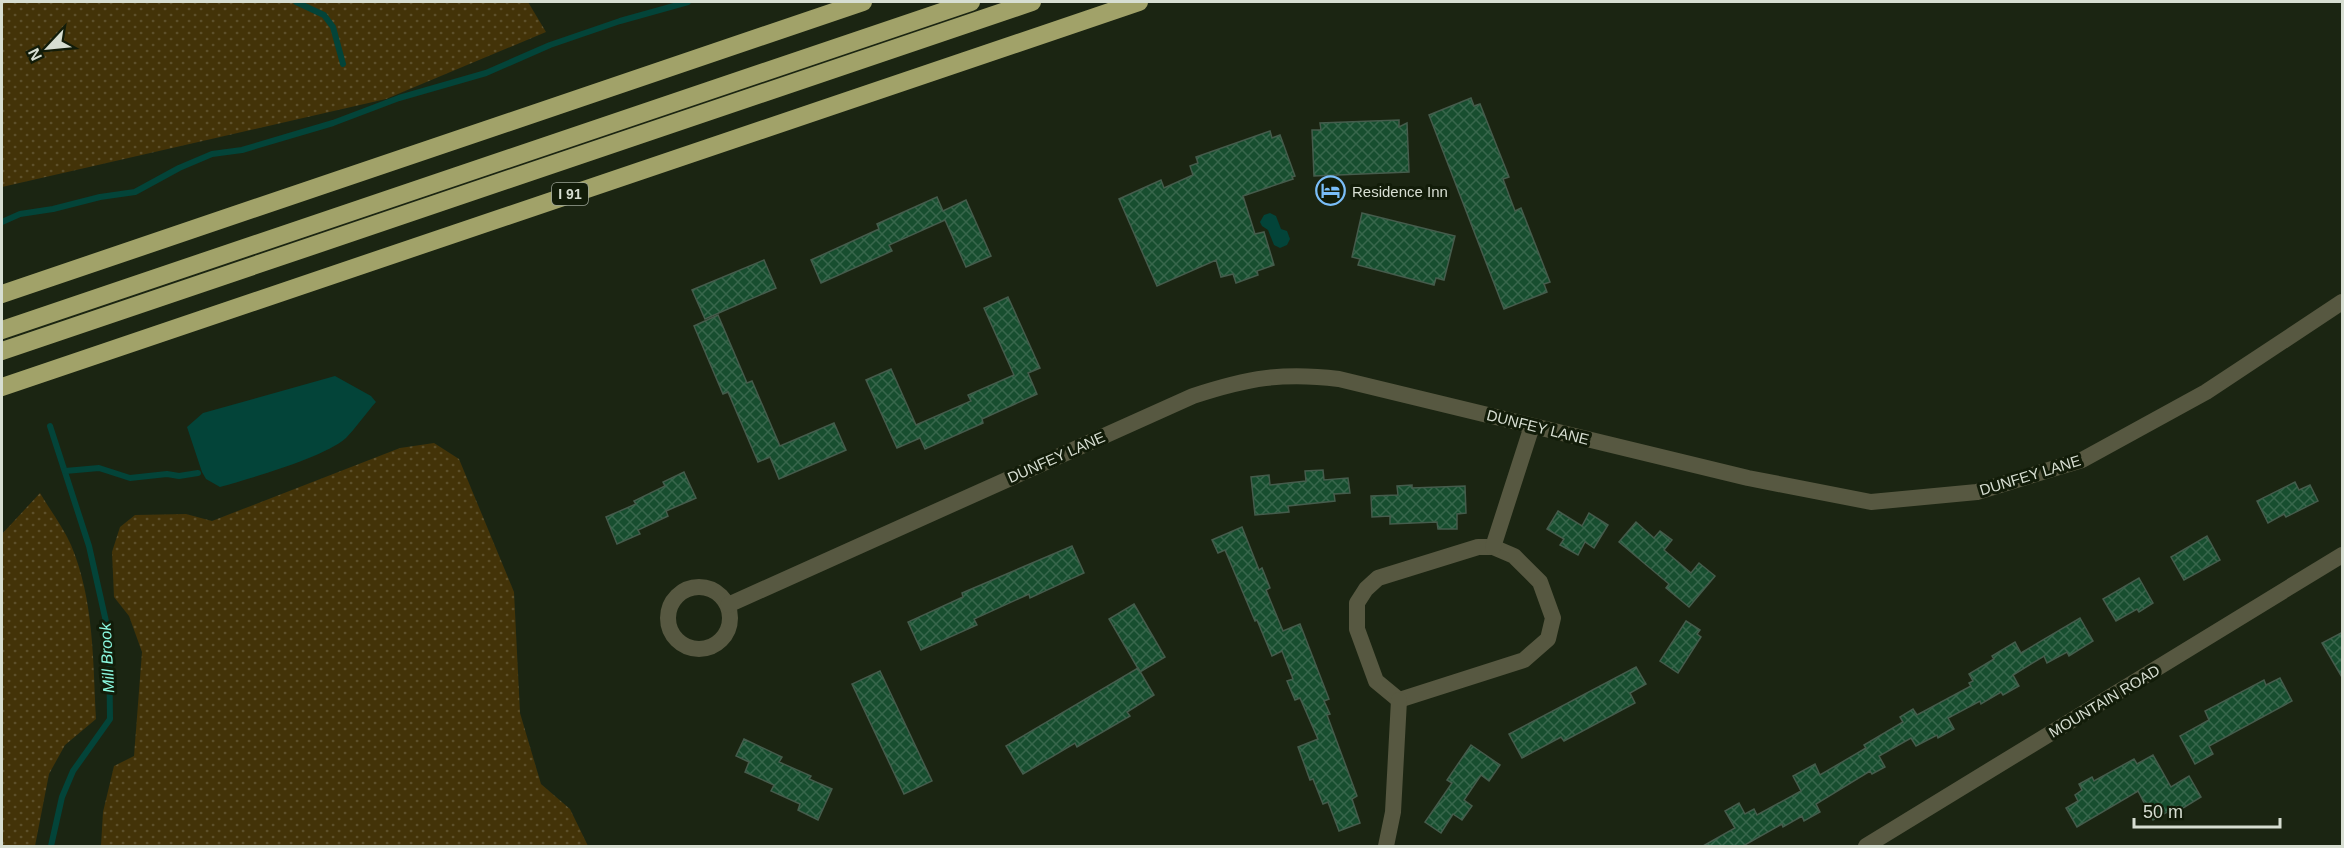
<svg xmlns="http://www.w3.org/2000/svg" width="2344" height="848" font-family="Helvetica,sans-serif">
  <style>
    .green { fill: url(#green-dots) }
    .water { fill: #034439 }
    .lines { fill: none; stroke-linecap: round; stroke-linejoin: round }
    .stream { stroke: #034439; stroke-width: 6 }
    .building { fill: url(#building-cross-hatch); stroke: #455c4c; stroke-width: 1.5 }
    .minor { stroke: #575841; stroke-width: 16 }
    .motorway { stroke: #a1a269; stroke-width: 18 }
    .labels { text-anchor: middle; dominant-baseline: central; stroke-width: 6; stroke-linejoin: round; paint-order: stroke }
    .shield { fill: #121c09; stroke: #9ca496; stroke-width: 1.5 }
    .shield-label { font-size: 14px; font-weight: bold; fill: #d7ded2 }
    .poi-label { font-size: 15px; fill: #d7ded2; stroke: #121c09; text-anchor: start }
    .street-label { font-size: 15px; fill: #d7ded2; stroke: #121c09 }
    .water-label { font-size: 16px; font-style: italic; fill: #8cfae1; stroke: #121c09 }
  </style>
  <defs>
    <pattern id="green-dots" width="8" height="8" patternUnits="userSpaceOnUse" patternTransform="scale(1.5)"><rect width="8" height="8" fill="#433308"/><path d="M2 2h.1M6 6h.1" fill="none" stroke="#5d502b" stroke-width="1.8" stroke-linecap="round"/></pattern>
    <pattern id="building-cross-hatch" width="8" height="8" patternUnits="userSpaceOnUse" patternTransform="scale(1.5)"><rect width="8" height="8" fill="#174e2f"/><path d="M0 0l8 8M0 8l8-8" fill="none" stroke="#38674c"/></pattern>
  </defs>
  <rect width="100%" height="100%" fill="#1b2512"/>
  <g class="green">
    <polygon points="2,2 528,2 546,32 386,99 2,187"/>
    <polygon points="434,443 459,459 514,592 520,713 541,784 570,809 588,846 101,846 103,812 114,766 134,756 142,652 129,616 114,597 112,552 120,527 135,515 186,514 212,521 400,448"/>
    <path d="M40,493C50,510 63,527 71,545C94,600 93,660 96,719L65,745L49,774L35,846H2V534Z"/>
  </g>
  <g class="water">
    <polygon points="1270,213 1276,216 1281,229 1287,231 1290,239 1287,245 1280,248 1274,245 1268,230 1262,226 1260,222 1264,215"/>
    <path d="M335,376L371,396L376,402C367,412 354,430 346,438C323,458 251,478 220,487L206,479L202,472L187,427L203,413Z"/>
  </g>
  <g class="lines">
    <g class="stream">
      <polyline points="296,2 324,15 333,27 343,64"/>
      <polyline points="2,222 20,214 53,209 100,197 135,192 179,168 212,154 242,150 333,123 399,98 486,73 550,45 620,21 688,2"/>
      <polyline points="50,426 89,546 109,635 110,719 73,771 62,797 51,846"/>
      <polyline points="65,471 99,468 130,478 167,474 179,476 198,473"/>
    </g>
  </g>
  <g class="building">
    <polygon points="1471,98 1474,106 1480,104 1509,177 1503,179 1515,211 1521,208 1550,282 1544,284 1547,292 1504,309 1429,115"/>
    <polygon points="1399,120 1399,127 1407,123 1409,172 1314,176 1312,130 1321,130 1320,123"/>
    <polygon points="1270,131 1272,138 1280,135 1295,176 1292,177 1293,179 1243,196 1255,234 1264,232 1274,265 1257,271 1258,275 1236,283 1233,274 1221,277 1216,260 1157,286 1119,199 1161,180 1164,188 1193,175 1190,166 1198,163 1196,157"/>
    <polygon points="937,197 943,211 966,200 991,256 966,267 945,220 889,245 892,251 821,283 811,260 879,229 877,224"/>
    <polygon points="1362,213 1455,236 1444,280 1436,278 1434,285 1358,265 1360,259 1352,257"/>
    <polygon points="764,260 776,288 705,319 692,290"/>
    <polygon points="1008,297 1040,368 1028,373 1037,394 982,419 983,423 925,449 920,438 897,448 866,380 891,369 916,425 971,401 968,395 1014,375 984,308"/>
    <polygon points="718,315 747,383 752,381 780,446 834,423 846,450 779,479 770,457 758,462 728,392 723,394 694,326"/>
    <polygon points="1323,470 1324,480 1348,478 1350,493 1334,494 1335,501 1288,506 1289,512 1255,515 1251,477 1269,475 1270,485 1306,481 1305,471"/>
    <polygon points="684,472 696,498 666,511 668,516 638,530 640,534 617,544 606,517 636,504 634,501 665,486 663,482"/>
    <polygon points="2295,482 2299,490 2310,485 2318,501 2286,517 2284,514 2268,523 2257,501"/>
    <polygon points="1412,485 1412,488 1465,486 1466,513 1457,514 1457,529 1438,529 1437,522 1390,524 1390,516 1372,517 1371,496 1398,495 1397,486"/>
    <polygon points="1558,511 1582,526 1589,513 1608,525 1594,548 1585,542 1578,555 1560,545 1564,539 1547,529"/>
    <polygon points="1636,522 1654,538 1660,531 1672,540 1664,550 1691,573 1699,563 1715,576 1689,607 1666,588 1669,584 1619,542"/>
    <polygon points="1242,527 1259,570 1262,568 1270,588 1266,590 1283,631 1300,624 1329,699 1324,701 1330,714 1327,715 1357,796 1352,799 1360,823 1339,831 1328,802 1323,804 1313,779 1310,780 1298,747 1318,739 1300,698 1295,700 1287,681 1293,679 1282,651 1272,656 1257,620 1255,621 1225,550 1218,553 1212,540"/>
    <polygon points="2207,536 2220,560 2184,580 2171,557"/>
    <polygon points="1072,546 1084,573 1030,598 1029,594 974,619 977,625 921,650 908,622 963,597 962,593"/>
    <polygon points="2139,578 2153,603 2139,612 2137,609 2116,621 2103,599"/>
    <polygon points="1134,604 1165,657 1140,672 1109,619"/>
    <polygon points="2080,618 2093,641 2069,656 2067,652 2047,663 2044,656 2013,675 2019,686 2003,695 2001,692 1981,704 1980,701 1948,718 1954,729 1938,738 1937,735 1916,746 1911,738 1879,756 1885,767 1872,774 1870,771 1816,804 1820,812 1804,821 1802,816 1783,827 1782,824 1743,846 1703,846 1735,828 1725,811 1739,803 1745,814 1754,809 1757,815 1801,791 1793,776 1815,764 1820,775 1866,748 1864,745 1903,722 1900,717 1913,709 1917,715 1971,686 1969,683 1973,681 1969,674 1994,659 1992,656 2015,642 2021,653"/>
    <polygon points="1686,621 1700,630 1697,634 1701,637 1678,673 1660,661"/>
    <polygon points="2343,632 2343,679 2322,643"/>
    <polygon points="1636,667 1646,684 1630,693 1635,703 1564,741 1561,737 1522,758 1509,734"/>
    <polygon points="1138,668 1154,695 1127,712 1130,716 1077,747 1075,743 1023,774 1006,746"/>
    <polygon points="880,671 932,781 904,794 852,684"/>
    <polygon points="2280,678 2292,701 2209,746 2213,754 2195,764 2180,736 2209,720 2205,711 2264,680 2266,685"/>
    <polygon points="744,739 782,757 779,762 811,776 809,779 832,789 818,820 798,810 800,804 771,791 774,785 745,772 749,762 736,756"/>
    <polygon points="1471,745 1500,765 1489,781 1481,775 1464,800 1472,806 1462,820 1453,814 1441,833 1425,822 1452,783 1447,780"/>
    <polygon points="2153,755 2171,787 2189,776 2201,797 2180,810 2178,806 2153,820 2138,791 2077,827 2066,808 2078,801 2075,795 2082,790 2079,784 2092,777 2094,781 2134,759 2137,764"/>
  </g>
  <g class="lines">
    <g class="minor">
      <polygon points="1478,547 1493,547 1514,556 1540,582 1553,618 1548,639 1524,660 1399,700 1376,681 1357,629 1357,603 1366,589 1378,578"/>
      <polyline points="1493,547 1532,426"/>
      <circle cx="699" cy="618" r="31"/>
      <path d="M728,605L1193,396C1248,378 1282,372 1339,379L1748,478L1871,502L1977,492L2082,460L2206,392L2342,302"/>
      <polyline points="1386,846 1393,812 1399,700"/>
      <polyline points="1866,846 2342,555"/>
    </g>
    <g class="motorway">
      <polyline points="2,294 863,2"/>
      <polyline points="2,330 971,2"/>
      <polyline points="2,351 1032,2"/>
      <polyline points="2,387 1139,2"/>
    </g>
  </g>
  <defs>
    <symbol id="hotel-ring" viewBox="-11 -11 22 22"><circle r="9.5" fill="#121c09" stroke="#7abef8" stroke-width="1.5"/><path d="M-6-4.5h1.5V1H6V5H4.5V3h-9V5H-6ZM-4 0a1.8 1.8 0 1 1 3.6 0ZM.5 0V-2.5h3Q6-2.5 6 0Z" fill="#7abef8"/></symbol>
  </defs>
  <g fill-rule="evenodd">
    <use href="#hotel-ring" x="1314" y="174" width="33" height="33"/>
  </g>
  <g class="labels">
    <rect class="shield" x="552" y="183" width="36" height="22" rx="4.5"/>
    <g class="shield-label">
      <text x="570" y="194">I 91</text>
    </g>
    <g class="poi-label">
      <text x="1352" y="191">Residence Inn</text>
    </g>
    <g class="street-label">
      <text transform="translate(1538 427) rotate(14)">DUNFEY LANE</text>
      <text transform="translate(1056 457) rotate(-24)">DUNFEY LANE</text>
      <text transform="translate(2030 475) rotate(-17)">DUNFEY LANE</text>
      <text transform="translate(2104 701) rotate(-31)">MOUNTAIN ROAD</text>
    </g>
    <g class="water-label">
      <text transform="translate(107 658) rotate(-93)">Mill Brook</text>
    </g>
  </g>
  <rect width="2344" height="848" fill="none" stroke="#d7ded2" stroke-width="6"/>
  <g transform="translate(48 48) rotate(244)" stroke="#121c09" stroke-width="4.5" paint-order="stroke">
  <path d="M0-4.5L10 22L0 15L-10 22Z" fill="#d7ded2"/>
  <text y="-9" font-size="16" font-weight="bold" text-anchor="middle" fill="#d7ded2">N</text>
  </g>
  <path d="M2134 818v9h146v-9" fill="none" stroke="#d7ded2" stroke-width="3"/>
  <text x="2143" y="818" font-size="18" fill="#d7ded2" stroke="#121c09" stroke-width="4.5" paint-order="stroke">50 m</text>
</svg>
